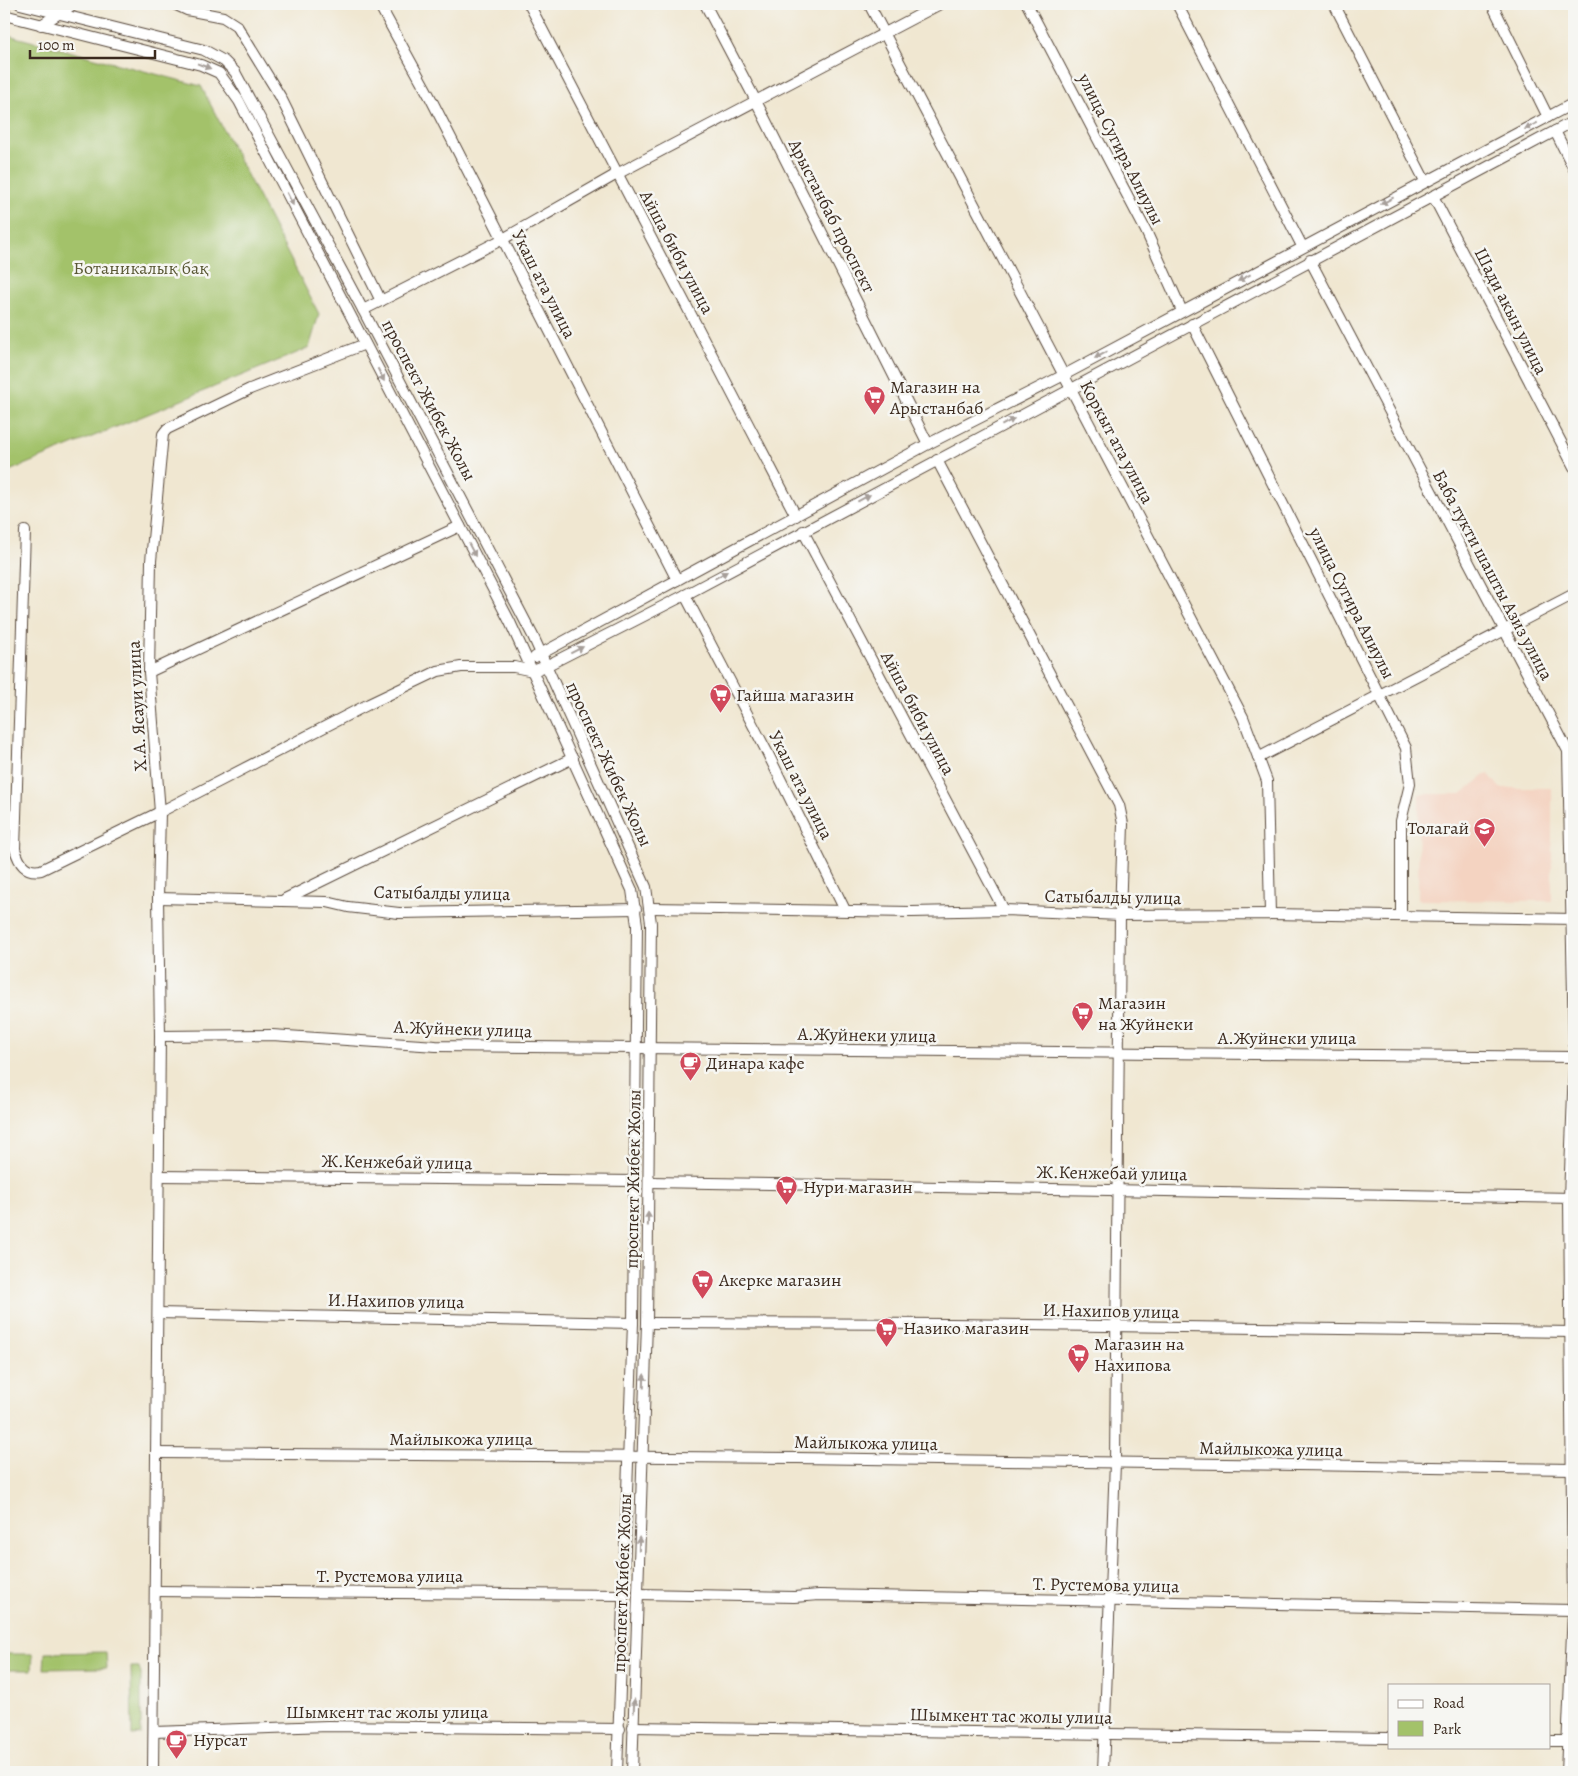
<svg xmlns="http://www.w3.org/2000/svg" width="1578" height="1776" font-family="Alegreya,serif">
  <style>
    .built { fill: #f4d3c1 }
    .green { fill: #a3c26a; stroke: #6f7644 }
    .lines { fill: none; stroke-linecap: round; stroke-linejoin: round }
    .minor-casing { stroke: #564639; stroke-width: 12 }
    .minor { stroke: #fff; stroke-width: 10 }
    .oneway { fill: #a79f9a }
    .labels { text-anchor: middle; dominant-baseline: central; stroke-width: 5; stroke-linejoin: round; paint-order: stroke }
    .street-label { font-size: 18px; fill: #3b2a1e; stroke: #f6f6f2 }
    .park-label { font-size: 18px; fill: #5a5835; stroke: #f6f6f2 }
    .poi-label { font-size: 18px; fill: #3b2a1e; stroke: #f6f6f2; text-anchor: start }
  </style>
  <rect width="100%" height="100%" fill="#f6f6f2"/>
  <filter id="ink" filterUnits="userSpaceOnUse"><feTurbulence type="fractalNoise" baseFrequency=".02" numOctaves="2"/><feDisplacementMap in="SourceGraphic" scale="10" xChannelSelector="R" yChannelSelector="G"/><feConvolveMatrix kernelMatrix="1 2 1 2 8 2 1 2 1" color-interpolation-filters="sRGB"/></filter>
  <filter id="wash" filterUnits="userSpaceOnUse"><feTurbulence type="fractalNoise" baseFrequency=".0096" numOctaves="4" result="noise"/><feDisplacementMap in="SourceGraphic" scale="20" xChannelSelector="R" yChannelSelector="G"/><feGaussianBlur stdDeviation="1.12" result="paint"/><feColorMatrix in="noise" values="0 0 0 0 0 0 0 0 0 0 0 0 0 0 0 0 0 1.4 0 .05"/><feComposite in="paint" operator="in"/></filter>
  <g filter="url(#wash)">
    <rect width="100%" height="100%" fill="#f0e7d1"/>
    <polygon class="built" points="1488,773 1500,788 1552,788 1552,901 1418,900 1419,794 1461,794"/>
    <g class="green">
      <polygon points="4,34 201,86 319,314 309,348 4,473"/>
      <polygon points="106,1652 107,1668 44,1669 45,1653"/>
      <polygon points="4,1654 33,1654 32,1670 4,1670"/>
      <polygon points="131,1667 139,1667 141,1674 141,1734 132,1735"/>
    </g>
  </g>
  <g filter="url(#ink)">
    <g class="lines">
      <defs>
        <g id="minor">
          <polyline points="20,4 204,50 224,61 235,72 363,310 533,636 646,887 651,923 647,1323 632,1772"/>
          <polyline points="174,4 187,10 223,17 237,26 280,96 381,301"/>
          <polyline points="379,4 430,97 677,580"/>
          <polyline points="529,4 796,516"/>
          <polyline points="705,4 756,101 928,444"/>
          <polyline points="869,4 1243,717 1267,781 1270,914"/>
          <polyline points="1027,4 1146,231 1182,311"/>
          <polyline points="1177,4 1302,246"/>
          <polyline points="1334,4 1425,181"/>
          <polyline points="1492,4 1548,117"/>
          <polyline points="4,15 201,65 219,73 239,101 510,622 632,890 637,925 633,1323 617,1772"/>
          <polyline points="41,25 74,4"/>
          <polyline points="1555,131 1574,169"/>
          <polyline points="1433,196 1574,467"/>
          <polyline points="1310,260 1568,751 1574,1044"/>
          <polyline points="363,310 503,239 617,174 940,4"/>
          <polyline points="1192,324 1406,748 1410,784 1401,821 1401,915"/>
          <polyline points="365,344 250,389 167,429 163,434 151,561 149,672 160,812 369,704 438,671 461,667 514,667 533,671 546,666 685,595 1574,121"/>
          <polyline points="937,460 1119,805 1123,824 1120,915 1115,1463 1103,1772"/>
          <path d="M25,531L15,849C19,863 25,873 41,870L160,812L158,898L160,1036L153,1772"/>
          <polyline points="803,531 1004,910"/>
          <polyline points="685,595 766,750 845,910"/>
          <polyline points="535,657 928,444 1064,375 1574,103"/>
          <polyline points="149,672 460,526"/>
          <polyline points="1258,758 1574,594"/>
          <polyline points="158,898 327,902 348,907 399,913 636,909"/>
          <polyline points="285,899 573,758"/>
          <polyline points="650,908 912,912 1004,910 1120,915 1270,914 1574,919"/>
          <polyline points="160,1036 272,1035 436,1046 1574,1057"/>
          <polyline points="159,1176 635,1181"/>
          <polyline points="649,1182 1574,1198"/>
          <polyline points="158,1313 633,1323"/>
          <polyline points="647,1323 951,1324 1574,1332"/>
          <polyline points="156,1453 797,1458 1574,1469"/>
          <polyline points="155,1591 624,1595"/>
          <polyline points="638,1594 794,1597 819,1595 1574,1610"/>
          <polyline points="633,1727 1389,1738"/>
          <polyline points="154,1732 328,1726 620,1729"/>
          <polyline points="1549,1741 1574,1741"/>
          <polyline points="1566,1772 1573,1610 1569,1198 1574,1067"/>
        </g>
      </defs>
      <use href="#minor" class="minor-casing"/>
      <use href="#minor" class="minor"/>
    </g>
    <defs><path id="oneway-solid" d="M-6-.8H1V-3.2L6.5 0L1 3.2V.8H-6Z" transform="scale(1.25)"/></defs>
    <g class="oneway">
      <use href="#oneway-solid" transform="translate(204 66) rotate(21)"/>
      <use href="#oneway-solid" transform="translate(1531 126) rotate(153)"/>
      <use href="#oneway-solid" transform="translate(290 199) rotate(63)"/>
      <use href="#oneway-solid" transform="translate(1387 201) rotate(152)"/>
      <use href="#oneway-solid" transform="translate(1244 278) rotate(152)"/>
      <use href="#oneway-solid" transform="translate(1101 355) rotate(152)"/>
      <use href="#oneway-solid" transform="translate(381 375) rotate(63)"/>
      <use href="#oneway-solid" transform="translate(1008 422) rotate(-28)"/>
      <use href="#oneway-solid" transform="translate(864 498) rotate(-28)"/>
      <use href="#oneway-solid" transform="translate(472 550) rotate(62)"/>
      <use href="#oneway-solid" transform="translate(721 575) rotate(-29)"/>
      <use href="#oneway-solid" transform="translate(577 650) rotate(-27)"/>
      <use href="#oneway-solid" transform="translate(648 1219) rotate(-89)"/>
      <use href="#oneway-solid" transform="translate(644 1381) rotate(-88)"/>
      <use href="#oneway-solid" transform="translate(639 1544) rotate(-89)"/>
      <use href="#oneway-solid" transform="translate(634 1706) rotate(-87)"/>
    </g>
  </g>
  <defs>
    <symbol id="supermarket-pin" viewBox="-11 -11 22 30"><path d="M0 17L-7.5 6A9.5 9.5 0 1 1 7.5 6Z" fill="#d1495b" stroke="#f6f6f2"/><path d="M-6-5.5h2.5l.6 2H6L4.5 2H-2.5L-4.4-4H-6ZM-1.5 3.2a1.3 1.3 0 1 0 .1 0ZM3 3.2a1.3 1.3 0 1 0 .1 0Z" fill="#fff"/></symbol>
    <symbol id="school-pin" viewBox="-11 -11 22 30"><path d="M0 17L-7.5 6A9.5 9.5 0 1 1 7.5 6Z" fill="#d1495b" stroke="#f6f6f2"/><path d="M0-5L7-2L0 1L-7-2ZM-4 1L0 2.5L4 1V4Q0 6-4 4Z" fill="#fff"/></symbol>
    <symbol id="cafe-pin" viewBox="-11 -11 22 30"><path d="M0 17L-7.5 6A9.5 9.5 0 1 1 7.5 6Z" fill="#d1495b" stroke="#f6f6f2"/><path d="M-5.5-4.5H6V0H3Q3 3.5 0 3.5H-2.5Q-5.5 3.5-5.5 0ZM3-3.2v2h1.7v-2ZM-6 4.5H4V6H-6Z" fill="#fff"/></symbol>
  </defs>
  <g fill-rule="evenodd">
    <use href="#supermarket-pin" x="862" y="384" width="25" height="34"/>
    <use href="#supermarket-pin" x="708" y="682" width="25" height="34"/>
    <use href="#school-pin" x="1472" y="816" width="25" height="34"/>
    <use href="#supermarket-pin" x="1070" y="1000" width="25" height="34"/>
    <use href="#cafe-pin" x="678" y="1050" width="25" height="34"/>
    <use href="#supermarket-pin" x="774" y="1174" width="25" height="34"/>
    <use href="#supermarket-pin" x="690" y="1268" width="25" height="34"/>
    <use href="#supermarket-pin" x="874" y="1316" width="25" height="34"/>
    <use href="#supermarket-pin" x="1066" y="1342" width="25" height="34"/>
    <use href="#cafe-pin" x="164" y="1728" width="25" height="34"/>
  </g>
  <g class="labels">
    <g class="street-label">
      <text transform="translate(1121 149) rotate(63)">улица Сугира Алиулы</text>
      <text transform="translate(832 216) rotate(63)">Арыстанбаб проспект</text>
      <text transform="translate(677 252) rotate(62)">Айша биби улица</text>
      <text transform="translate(544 284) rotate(63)">Укаш ата улица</text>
      <text transform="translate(1511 311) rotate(63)">Шади акын улица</text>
      <text transform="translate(429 400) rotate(62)">проспект Жибек Жолы</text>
      <text transform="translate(1117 442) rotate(62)">Коркыт ата улица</text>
      <text transform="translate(1493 575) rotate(62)">Баба тукти шашты Азиз улица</text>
      <text transform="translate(1352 603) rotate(63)">улица Сугира Алиулы</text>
      <text transform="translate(137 706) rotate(-93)">Х.А. Ясауи улица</text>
      <text transform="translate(918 713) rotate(62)">Айша биби улица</text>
      <text transform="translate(609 764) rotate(65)">проспект Жибек Жолы</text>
      <text transform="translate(801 785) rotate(63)">Укаш ата улица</text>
      <text transform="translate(442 893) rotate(1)">Сатыбалды улица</text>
      <text transform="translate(1113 897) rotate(1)">Сатыбалды улица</text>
      <text transform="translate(463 1029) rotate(2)">А.Жуйнеки улица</text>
      <text transform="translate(867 1035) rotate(1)">А.Жуйнеки улица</text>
      <text x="1287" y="1038">А.Жуйнеки улица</text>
      <text transform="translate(397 1162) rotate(1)">Ж.Кенжебай улица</text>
      <text transform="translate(1112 1173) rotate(1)">Ж.Кенжебай улица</text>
      <text transform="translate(633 1179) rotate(-89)">проспект Жибек Жолы</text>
      <text transform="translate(396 1301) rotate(1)">И.Нахипов улица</text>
      <text transform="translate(1111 1311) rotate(1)">И.Нахипов улица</text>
      <text x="461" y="1439">Майлыкожа улица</text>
      <text transform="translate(866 1443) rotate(1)">Майлыкожа улица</text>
      <text transform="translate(1271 1449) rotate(1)">Майлыкожа улица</text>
      <text x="390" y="1576">Т. Рустемова улица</text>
      <text transform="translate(622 1583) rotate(-88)">проспект Жибек Жолы</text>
      <text transform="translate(1106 1585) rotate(1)">Т. Рустемова улица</text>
      <text x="387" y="1712">Шымкент тас жолы улица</text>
      <text transform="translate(1011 1716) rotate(1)">Шымкент тас жолы улица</text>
    </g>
    <g class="park-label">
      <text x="141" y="268">Ботаникалық бақ</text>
    </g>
    <g class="poi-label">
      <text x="890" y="387">Магазин на<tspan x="890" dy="21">Арыстанбаб</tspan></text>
      <text x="736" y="695">Гайша магазин</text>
      <text x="1469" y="828" text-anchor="end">Толагай</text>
      <text x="1098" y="1003">Магазин<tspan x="1098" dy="21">на Жуйнеки</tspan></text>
      <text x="706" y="1063">Динара кафе</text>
      <text x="803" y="1187">Нури магазин</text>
      <text x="719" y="1280">Акерке магазин</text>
      <text x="903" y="1328">Назико магазин</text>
      <text x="1094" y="1344">Магазин на<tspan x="1094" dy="21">Нахипова</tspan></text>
      <text x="193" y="1740">Нурсат</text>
    </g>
  </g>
  <rect width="1578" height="1776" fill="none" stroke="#f6f6f2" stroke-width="20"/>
  <rect x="1388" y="1684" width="162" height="65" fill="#f6f6f2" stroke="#aba49d"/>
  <rect x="1398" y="1700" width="25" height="8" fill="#ffffff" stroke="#aba49d"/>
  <text x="1433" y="1708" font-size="15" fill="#3b2a1e">Road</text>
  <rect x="1398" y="1721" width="25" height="15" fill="#a3c26a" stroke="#aba49d"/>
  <text x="1433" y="1734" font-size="15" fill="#3b2a1e">Park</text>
  <path d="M30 50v8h125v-8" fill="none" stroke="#3b2a1e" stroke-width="2.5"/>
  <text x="38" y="50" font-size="15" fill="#3b2a1e" stroke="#f6f6f2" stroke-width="4" paint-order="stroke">100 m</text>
</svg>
